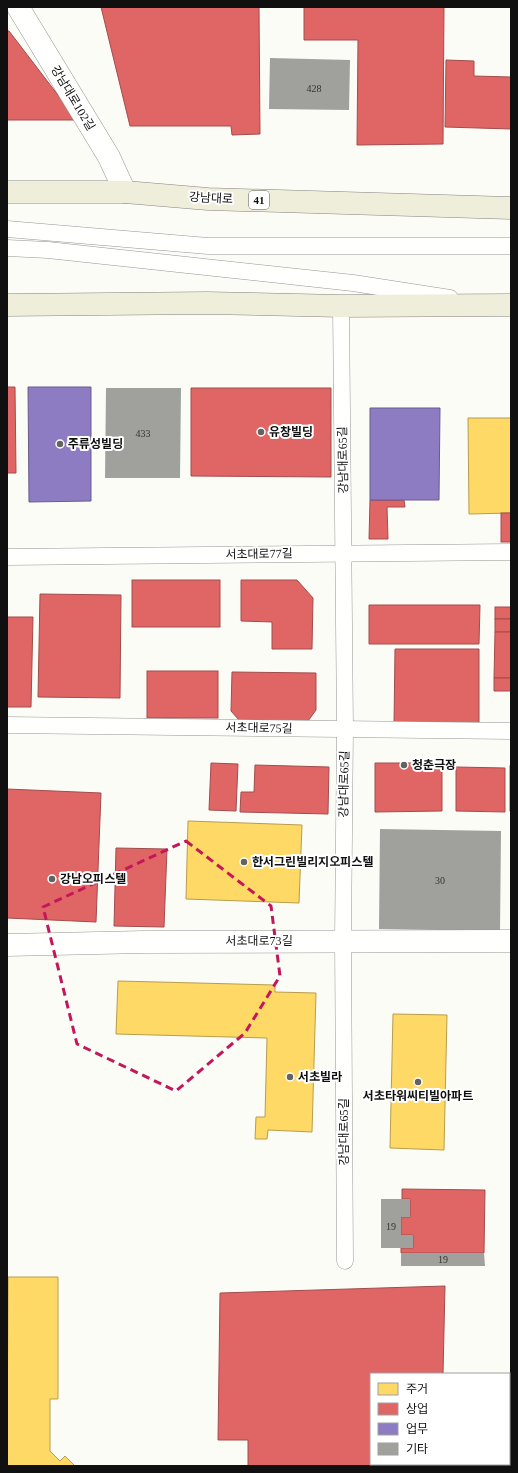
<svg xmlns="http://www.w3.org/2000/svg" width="518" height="1473" font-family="'Times New Roman','Noto Sans KR',serif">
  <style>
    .homes { fill: #ffd966; stroke: #b79d4c }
    .shops { fill: #e06666; stroke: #a24c4c }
    .offices { fill: #8e7cc3; stroke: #685c8d }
    .building { fill: #a0a09c }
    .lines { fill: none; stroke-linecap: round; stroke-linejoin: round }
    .service-casing { stroke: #969694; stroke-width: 17 }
    .minor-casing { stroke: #969694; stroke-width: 23 }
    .primary-casing { stroke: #848481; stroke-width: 23 }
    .service { stroke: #fffffe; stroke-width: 16 }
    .minor { stroke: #fffffe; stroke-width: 22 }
    .primary { stroke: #eeeeda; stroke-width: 22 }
    .marked { fill: none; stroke: #c2185b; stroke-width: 3; stroke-dasharray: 8 5; stroke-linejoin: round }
    .poi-dot { fill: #636361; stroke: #fff; stroke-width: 1.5 }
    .labels { text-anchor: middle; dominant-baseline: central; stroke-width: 4; stroke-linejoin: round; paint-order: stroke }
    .number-label { font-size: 10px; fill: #343433 }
    .shield { fill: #fff; stroke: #585858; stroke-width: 1 }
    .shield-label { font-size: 11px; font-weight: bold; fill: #101010 }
    .street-label { font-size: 12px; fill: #101010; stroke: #fff }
    .poi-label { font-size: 12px; font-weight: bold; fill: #101010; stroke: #fff; text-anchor: start }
  </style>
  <rect width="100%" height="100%" fill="#fcfcf7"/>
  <g class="homes">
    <polygon points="468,418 511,418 511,513 469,514"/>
    <polygon points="188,821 302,825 299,903 186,899"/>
    <polygon points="118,981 275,985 275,992 316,993 312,1132 268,1130 267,1139 255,1139 256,1117 265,1117 267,1038 116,1034"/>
    <polygon points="393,1014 447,1015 444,1150 390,1148"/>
    <polygon points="8,1277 58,1277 58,1399 50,1399 50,1451 60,1461 65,1456 75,1466 7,1466"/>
  </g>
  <g class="shops">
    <polygon points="101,7 259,7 260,134 232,135 231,126 130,126"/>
    <polygon points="304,7 444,7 443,144 357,145 358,40 304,40"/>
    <polygon points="7,31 9,31 77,120 7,120"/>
    <polygon points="446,60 474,61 474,76 511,77 511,129 445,127"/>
    <polygon points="7,387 15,387 16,473 7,473"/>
    <polygon points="191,388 331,388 331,477 191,476"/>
    <polygon points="370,500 404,500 405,507 387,507 388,539 369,539"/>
    <rect x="501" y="513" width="10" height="29"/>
    <rect x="132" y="580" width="88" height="47"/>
    <polygon points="241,580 297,580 313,598 312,649 272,649 272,622 241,621"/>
    <polygon points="40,594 121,595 120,698 38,697"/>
    <polygon points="369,605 480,605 479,644 369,644"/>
    <rect x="495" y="607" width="16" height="12"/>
    <polygon points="7,617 33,617 31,707 7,707"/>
    <rect x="495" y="619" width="16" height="13"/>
    <polygon points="495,632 511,632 511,678 494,678"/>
    <polygon points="395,649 479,649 479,725 394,724"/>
    <rect x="147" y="671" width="71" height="47"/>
    <polygon points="232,672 316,673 316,710 308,721 239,720 231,711"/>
    <polygon points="494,678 511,678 511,694 511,691 494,691"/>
    <polygon points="211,763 238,764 236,811 209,810"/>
    <polygon points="375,763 442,763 442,811 375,812"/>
    <polygon points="255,765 329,767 328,814 240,812 241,792 254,792"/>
    <rect x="510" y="766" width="1" height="45"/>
    <polygon points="456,767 505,768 505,812 456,811"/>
    <polygon points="7,789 101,793 96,922 7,918"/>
    <polygon points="116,848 167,849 164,927 114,926"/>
    <polygon points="402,1189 485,1190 484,1253 401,1253 401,1248 413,1248 413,1235 401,1235 401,1217 410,1217 410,1199 402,1199"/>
    <polygon points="445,1286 443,1374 371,1374 371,1464 441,1464 441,1466 248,1466 248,1440 218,1440 220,1293"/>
  </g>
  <g class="offices">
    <polygon points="28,387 91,387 91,501 29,502"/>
    <polygon points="370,408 440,408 439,500 370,500"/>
  </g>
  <g class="building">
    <polygon points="270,58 350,60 349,110 269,109"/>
    <polygon points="106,388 181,388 180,478 105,478"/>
    <polygon points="380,829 501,831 500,931 379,929"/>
    <polygon points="381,1199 410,1199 410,1217 401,1217 401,1235 413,1235 413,1248 381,1248"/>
    <polygon points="401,1253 484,1253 485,1266 401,1266"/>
  </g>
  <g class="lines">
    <defs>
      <g id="service">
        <polyline points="7,229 208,246 511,246"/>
        <polyline points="7,248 48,250 353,283 450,298"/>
        <polyline points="341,306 345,729 343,940 345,1261"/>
        <polyline points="7,557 511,552"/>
        <polyline points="7,725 511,731"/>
      </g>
      <g id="minor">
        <polyline points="18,7 109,157 125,192"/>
        <polyline points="7,945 144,942 511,941"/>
      </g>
      <g id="primary">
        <polyline points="7,192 125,192 208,199 511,208"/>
        <polyline points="7,305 207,303 341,306 511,305"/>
      </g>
    </defs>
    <use href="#service" class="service-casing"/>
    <use href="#minor" class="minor-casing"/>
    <use href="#primary" class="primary-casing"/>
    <use href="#service" class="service"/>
    <use href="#minor" class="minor"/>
    <use href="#primary" class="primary"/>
  </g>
  <path class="marked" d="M186,841L271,906L280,976L245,1033L176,1091L77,1044L43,907Z"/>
  <g class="poi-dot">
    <circle cx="261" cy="432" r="4"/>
    <circle cx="60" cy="444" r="4"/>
    <circle cx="404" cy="765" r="4"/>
    <circle cx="244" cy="862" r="4"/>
    <circle cx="52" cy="879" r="4"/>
    <circle cx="290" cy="1077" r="4"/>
    <circle cx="418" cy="1082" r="4"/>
  </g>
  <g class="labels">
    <g class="number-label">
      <text x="314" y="88">428</text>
      <text x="143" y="433">433</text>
      <text x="440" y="880">30</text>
      <text x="391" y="1226">19</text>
      <text x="443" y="1259">19</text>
    </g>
    <rect class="shield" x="249" y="191" width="20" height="18" rx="3"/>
    <g class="shield-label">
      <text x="259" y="200">41</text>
    </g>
    <g class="street-label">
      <text transform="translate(73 98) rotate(59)">강남대로102길</text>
      <text transform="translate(211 198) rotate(3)">강남대로</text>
      <text transform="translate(343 460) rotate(-91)">강남대로65길</text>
      <text transform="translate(259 554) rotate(-1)">서초대로77길</text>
      <text transform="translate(259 728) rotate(1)">서초대로75길</text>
      <text transform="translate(344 784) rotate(-89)">강남대로65길</text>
      <text x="259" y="941">서초대로73길</text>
      <text transform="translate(344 1132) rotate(-90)">강남대로65길</text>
    </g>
    <g class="poi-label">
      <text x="269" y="432">유창빌딩</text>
      <text x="68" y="444">주류성빌딩</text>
      <text x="412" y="765">청춘극장</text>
      <text x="252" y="862">한서그린빌리지오피스텔</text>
      <text x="60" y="879">강남오피스텔</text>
      <text x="298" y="1077">서초빌라</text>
      <text x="418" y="1096" text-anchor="middle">서초타워씨티빌아파트</text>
    </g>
  </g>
  <rect width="518" height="1473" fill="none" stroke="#101010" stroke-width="16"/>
  <rect x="370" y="1373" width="140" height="92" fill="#ffffff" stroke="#9f9f9f"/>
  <rect x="378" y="1383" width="20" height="12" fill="#ffd966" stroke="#9f9f9f"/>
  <text x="406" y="1393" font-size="12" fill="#101010">주거</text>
  <rect x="378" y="1403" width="20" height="12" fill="#e06666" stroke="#9f9f9f"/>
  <text x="406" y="1413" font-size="12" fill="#101010">상업</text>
  <rect x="378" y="1423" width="20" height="12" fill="#8e7cc3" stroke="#9f9f9f"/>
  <text x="406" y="1433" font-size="12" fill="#101010">업무</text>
  <rect x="378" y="1443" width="20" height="12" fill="#a0a09c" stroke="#9f9f9f"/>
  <text x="406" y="1453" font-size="12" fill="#101010">기타</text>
</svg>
